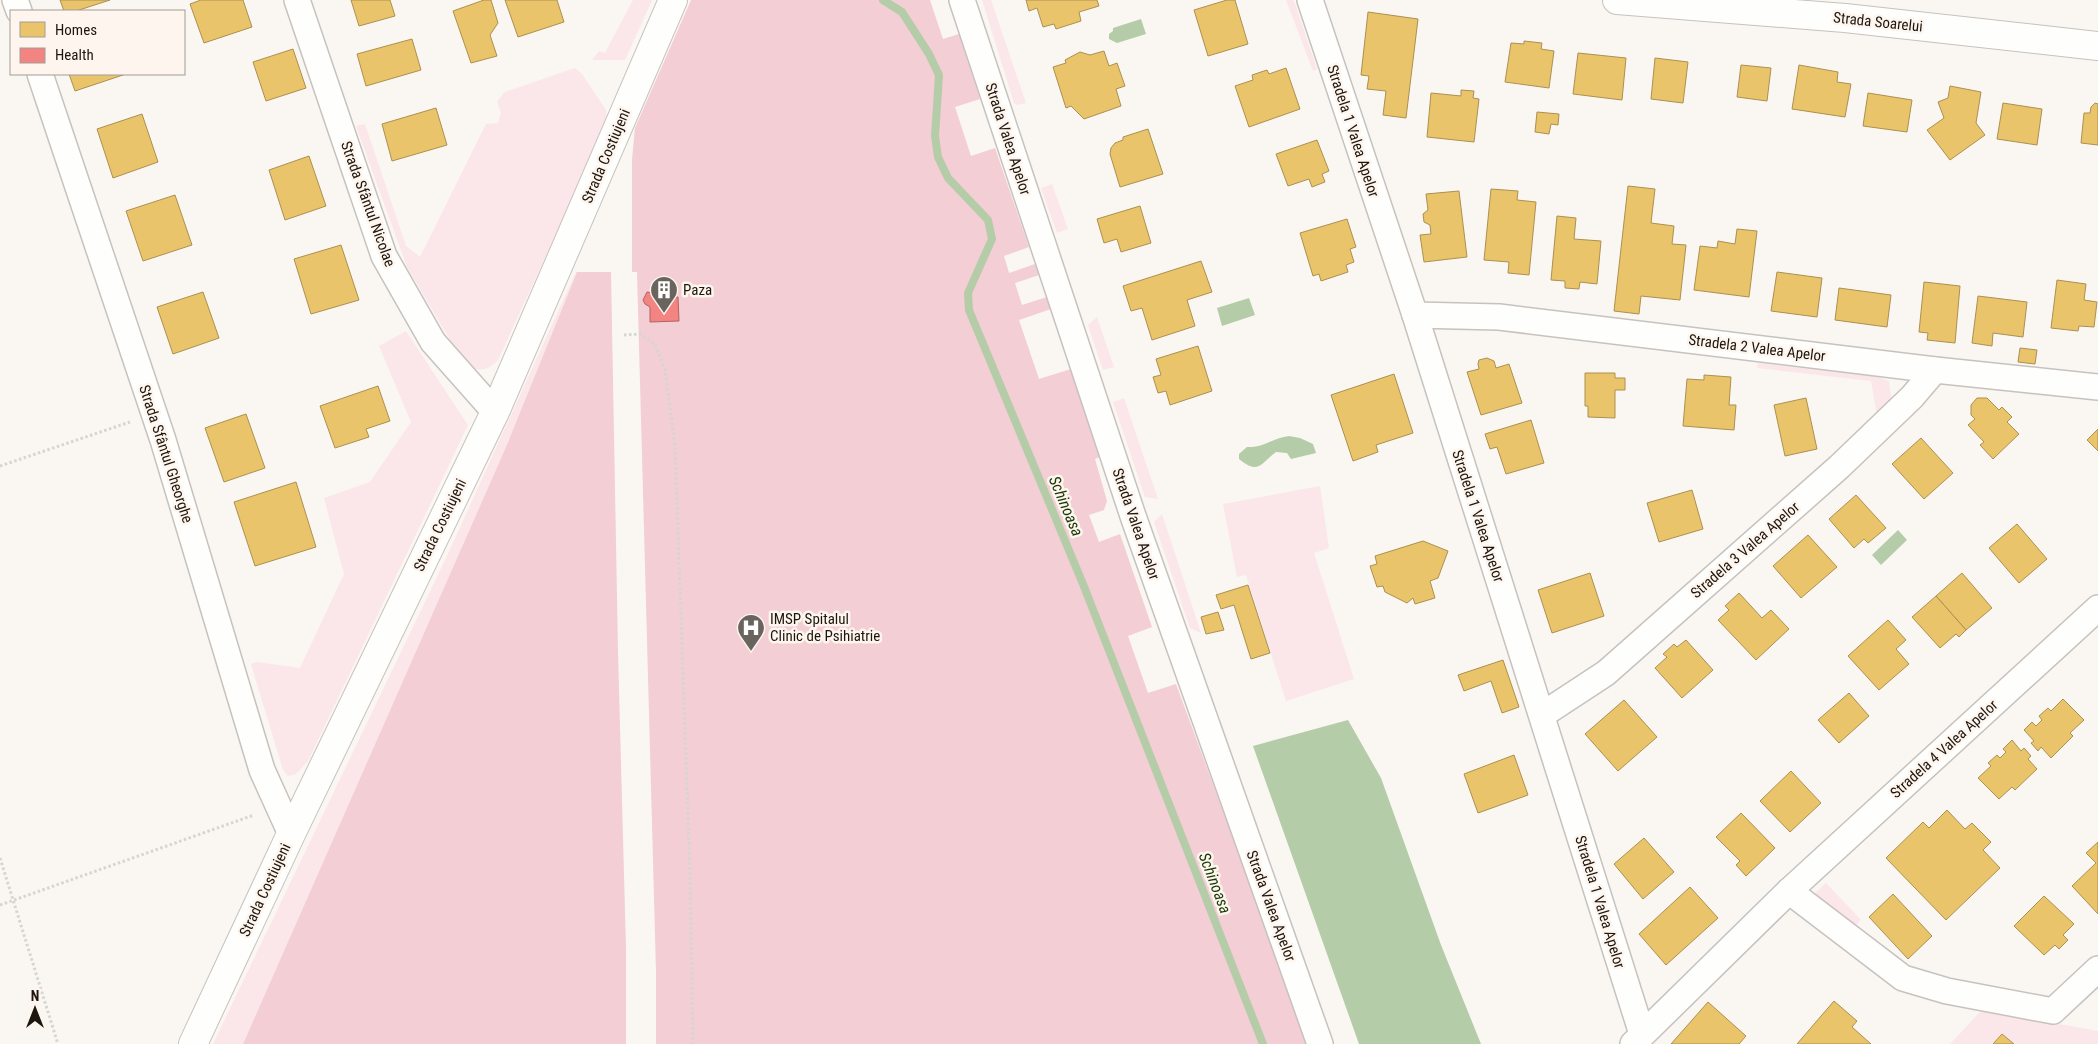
<svg xmlns="http://www.w3.org/2000/svg" width="2098" height="1044" font-family="'Roboto Condensed',sans-serif">
  <style>
    .green { fill: #fbe7e9 }
    .forest { fill: #f3ced4 }
    .water { fill: #b5cca8 }
    .homes { fill: #e9c46a; stroke: #ac904f }
    .health { fill: #f28482; stroke: #b26360 }
    .lines { fill: none; stroke-linecap: round; stroke-linejoin: round }
    .stream { stroke: #b5cca8; stroke-width: 8 }
    .street-casing { stroke: #c7c2bd; stroke-width: 28 }
    .secondary-casing { stroke: #c7c2bd; stroke-width: 30 }
    .path { stroke: #d6d5d3; stroke-width: 3; stroke-dasharray: 2.5 2.5; stroke-linecap: butt }
    .street { stroke: #fefefd; stroke-width: 25 }
    .secondary { stroke: #fefefd; stroke-width: 28 }
    .labels { text-anchor: middle; dominant-baseline: central; stroke-width: 5; stroke-linejoin: round; paint-order: stroke }
    .street-label { font-size: 15px; fill: #1c160f; stroke: #fef6ee }
    .poi-label { font-size: 15px; fill: #1c160f; stroke: #fef6ee; text-anchor: start }
    .water-label { font-size: 16px; font-style: italic; fill: #183905; stroke: #fef6ee }
  </style>
  <rect width="100%" height="100%" fill="#faf6f2"/>
  <g class="green">
    <polygon points="633,0 652,0 625,60 592,60 599,51 605,53"/>
    <polygon points="982,0 991,0 1026,103 1017,105 1014,103"/>
    <polygon points="1286,0 1293,0 1295,4 1317,69 1313,71"/>
    <path d="M575,68L582,74L606,110V125L498,360C488,371 480,371 466,367L407,267L356,126L365,124L406,246L420,257L486,124L498,123L501,113L497,101L505,92Z"/>
    <polygon points="1052,184 1068,229 1057,233 1041,188"/>
    <polygon points="576,272 577,272 506,447 243,1044 213,1044 447,556"/>
    <polygon points="1097,317 1114,367 1103,370 1088,325"/>
    <polygon points="406,331 468,425 308,761 296,774 288,776 283,770 251,664 257,662 300,668 344,574 324,498 370,482 411,422 379,346"/>
    <polygon points="1758,363 1875,376 1889,381 1892,405 1807,479 1877,416 1871,381 1757,368"/>
    <polygon points="1124,398 1158,499 1145,497 1113,402"/>
    <polygon points="1320,486 1329,548 1314,553 1354,679 1286,701 1246,575 1237,577 1223,504"/>
    <polygon points="1162,514 1201,633 1190,628 1154,522"/>
    <polygon points="1826,883 1861,920 1855,926 1810,898"/>
    <polygon points="1982,1010 2098,1031 2098,1044 1950,1044"/>
  </g>
  <g class="forest">
    <polygon points="691,0 930,0 943,39 959,34 980,99 955,107 971,156 995,148 1029,247 1004,256 1009,273 1035,264 1039,275 1015,283 1022,305 1047,297 1051,309 1019,320 1039,379 1071,369 1102,456 1095,459 1107,501 1104,510 1089,515 1099,542 1120,534 1152,627 1128,636 1148,693 1176,684 1309,1044 656,1044 656,971 637,272 632,272 632,160 635,128"/>
    <polygon points="577,272 611,272 618,652 626,949 626,1044 243,1044 506,447"/>
  </g>
  <g class="water">
    <polygon points="1141,19 1146,34 1117,43 1109,39 1109,34 1113,31 1113,28"/>
    <polygon points="1249,298 1255,315 1222,326 1217,308"/>
    <path d="M1289,436L1300,438L1313,444L1316,453L1291,459L1287,453L1276,452C1260,464 1259,475 1239,459V454L1247,447C1263,448 1273,438 1289,436Z"/>
    <polygon points="1898,530 1907,540 1881,565 1872,555"/>
    <polygon points="1348,720 1381,778 1441,945 1481,1044 1359,1044 1253,746"/>
  </g>
  <g class="homes">
    <polygon points="60,0 110,0 76,11 64,11"/>
    <polygon points="201,0 243,0 252,27 204,43 190,4"/>
    <polygon points="351,0 390,0 395,16 359,26"/>
    <polygon points="484,0 491,0 498,23 490,35 497,56 471,63 453,11"/>
    <polygon points="505,0 557,0 564,22 518,37"/>
    <polygon points="1026,0 1097,0 1099,6 1079,12 1081,21 1056,29 1054,24 1043,27 1037,8 1029,11"/>
    <polygon points="1227,0 1235,0 1248,44 1208,56 1194,10"/>
    <polygon points="1368,12 1418,19 1406,118 1383,115 1386,91 1367,89 1369,76 1361,75"/>
    <polygon points="412,39 421,70 366,86 357,54"/>
    <polygon points="1524,41 1542,43 1541,49 1554,51 1549,88 1505,82 1511,43 1524,44"/>
    <polygon points="293,49 306,88 266,101 253,62"/>
    <polygon points="1104,51 1109,66 1117,63 1125,86 1116,89 1121,106 1084,119 1071,106 1066,108 1053,67 1066,63 1065,60 1080,52 1090,55"/>
    <polygon points="1578,53 1626,58 1622,100 1573,94"/>
    <polygon points="1655,58 1688,62 1683,103 1651,99"/>
    <polygon points="1741,65 1771,68 1767,101 1737,97"/>
    <polygon points="1799,65 1838,72 1837,82 1851,84 1845,117 1792,109"/>
    <polygon points="1286,68 1300,109 1249,127 1235,86 1253,80 1252,75 1267,70 1269,74"/>
    <polygon points="69,74 126,74 75,91"/>
    <polygon points="1950,86 1981,92 1976,123 1985,135 1950,160 1927,130 1944,118 1938,102 1948,98"/>
    <polygon points="1461,90 1474,91 1473,98 1479,99 1474,142 1427,137 1431,93 1461,96"/>
    <polygon points="1868,93 1912,100 1907,132 1863,126"/>
    <polygon points="2003,103 2042,109 2037,145 1997,139"/>
    <polygon points="2095,103 2098,104 2098,145 2081,143 2084,113 2090,113 2091,107"/>
    <polygon points="436,108 447,145 392,161 382,124"/>
    <polygon points="1537,112 1559,114 1558,125 1551,124 1549,134 1535,132"/>
    <polygon points="142,114 158,162 113,178 97,129"/>
    <polygon points="1148,129 1163,174 1120,187 1110,154 1111,148 1115,143 1123,140 1123,137"/>
    <polygon points="1317,140 1329,171 1322,174 1325,182 1312,187 1309,179 1288,186 1276,154"/>
    <polygon points="309,156 326,206 285,220 269,170"/>
    <polygon points="1628,186 1655,189 1651,223 1674,226 1672,244 1686,245 1680,300 1641,296 1639,314 1614,311"/>
    <polygon points="1491,189 1518,191 1517,200 1536,202 1529,275 1508,273 1509,262 1484,260"/>
    <polygon points="1459,191 1467,257 1424,262 1420,235 1431,234 1430,225 1424,222 1423,214 1428,210 1426,194"/>
    <polygon points="175,195 192,245 143,261 126,211"/>
    <polygon points="1140,206 1151,243 1121,252 1117,239 1104,243 1097,219"/>
    <polygon points="1557,216 1576,218 1574,239 1601,241 1597,284 1580,282 1579,289 1565,288 1565,281 1551,280"/>
    <polygon points="1347,219 1356,247 1350,249 1354,262 1346,265 1348,272 1321,281 1319,274 1313,276 1300,233"/>
    <polygon points="1737,229 1757,231 1749,297 1694,290 1700,246 1717,248 1718,241 1735,244"/>
    <polygon points="341,245 359,300 311,314 294,259"/>
    <polygon points="1201,261 1212,292 1187,300 1195,326 1152,340 1142,308 1131,311 1123,286"/>
    <polygon points="1777,272 1822,278 1817,317 1771,311"/>
    <polygon points="2057,280 2086,284 2084,300 2097,302 2094,327 2079,326 2078,331 2051,328"/>
    <polygon points="1924,282 1960,286 1955,343 1927,340 1928,333 1919,332"/>
    <polygon points="1839,288 1891,295 1887,327 1835,320"/>
    <polygon points="203,292 219,338 173,354 157,307"/>
    <polygon points="1978,296 2027,302 2023,337 1993,333 1992,346 1972,343"/>
    <polygon points="1198,346 1212,391 1170,405 1166,391 1158,393 1153,377 1161,375 1156,359"/>
    <polygon points="2020,348 2037,350 2035,364 2018,362"/>
    <polygon points="1487,358 1494,361 1496,368 1509,364 1522,403 1481,415 1467,372 1479,369 1478,364 1479,360"/>
    <polygon points="1585,373 1615,373 1615,378 1625,378 1625,390 1615,390 1615,418 1588,417 1588,406 1585,406"/>
    <polygon points="1394,374 1413,433 1376,445 1378,452 1353,461 1331,395"/>
    <polygon points="1704,375 1731,377 1729,405 1736,405 1734,430 1683,426 1687,379 1704,380"/>
    <polygon points="378,386 390,421 366,429 369,437 335,448 320,406"/>
    <polygon points="1806,398 1817,449 1785,456 1774,405"/>
    <polygon points="1977,398 1987,398 1999,410 2002,407 2012,417 2007,422 2019,434 1993,459 1980,445 1984,442 1968,425 1975,419 1971,415 1971,405"/>
    <polygon points="246,414 265,468 224,482 205,428"/>
    <polygon points="1531,420 1544,463 1506,474 1497,447 1490,449 1485,434"/>
    <polygon points="2098,429 2098,451 2087,440"/>
    <polygon points="1921,438 1953,473 1924,499 1892,464"/>
    <polygon points="296,482 316,547 255,566 234,502"/>
    <polygon points="1692,490 1703,529 1659,542 1647,503"/>
    <polygon points="1856,495 1886,528 1868,543 1864,539 1854,548 1829,519"/>
    <polygon points="2017,524 2047,559 2019,583 1989,548"/>
    <polygon points="1808,535 1837,567 1801,598 1773,566"/>
    <polygon points="1423,541 1448,551 1438,578 1430,581 1435,598 1415,604 1413,598 1407,603 1385,592 1383,586 1377,587 1370,566 1377,564 1375,556"/>
    <polygon points="1590,573 1604,616 1552,633 1538,590"/>
    <polygon points="1962,573 1992,608 1966,630 1936,596"/>
    <polygon points="1248,585 1270,653 1251,659 1234,605 1221,609 1216,595"/>
    <polygon points="1739,593 1762,618 1771,610 1789,629 1756,660 1718,620 1729,610 1725,606"/>
    <polygon points="1936,596 1966,630 1959,637 1956,634 1940,648 1912,617"/>
    <polygon points="1218,612 1224,630 1206,634 1201,617"/>
    <polygon points="1888,620 1906,640 1896,649 1909,664 1879,690 1848,656"/>
    <polygon points="1686,640 1713,670 1682,698 1655,668 1667,657 1663,654 1674,644 1677,647"/>
    <polygon points="1503,660 1519,707 1502,713 1491,681 1464,691 1458,675"/>
    <polygon points="1849,693 1869,716 1839,743 1818,720"/>
    <polygon points="2063,699 2084,720 2070,733 2073,736 2051,758 2041,747 2038,751 2031,743 2034,741 2024,730 2032,722 2036,726 2042,720 2039,716 2048,708 2051,711"/>
    <polygon points="1624,700 1657,737 1618,771 1585,734"/>
    <polygon points="2012,740 2021,751 2024,748 2031,756 2028,759 2037,769 2015,790 2012,787 1999,799 1978,778 1991,766 1988,763 1997,755 2000,758 2006,752 2003,749"/>
    <polygon points="1514,755 1528,795 1478,813 1464,774"/>
    <polygon points="1791,771 1821,803 1790,832 1760,801"/>
    <polygon points="1947,810 1965,829 1972,823 1991,842 1983,850 2000,868 1946,920 1886,858 1923,822 1929,828"/>
    <polygon points="1741,813 1775,848 1746,876 1736,865 1740,861 1716,837"/>
    <polygon points="1644,838 1674,872 1643,899 1614,864"/>
    <polygon points="2098,842 2098,914 2072,886 2096,863 2086,853"/>
    <polygon points="1690,887 1718,918 1666,965 1639,934"/>
    <polygon points="1893,894 1932,936 1908,959 1869,917"/>
    <polygon points="2044,896 2074,924 2063,935 2068,940 2059,949 2055,945 2044,955 2014,926"/>
    <polygon points="1834,1001 1857,1021 1852,1027 1871,1044 1797,1044"/>
    <polygon points="1708,1002 1746,1036 1739,1044 1671,1044"/>
    <polygon points="2002,1034 2014,1044 1993,1044"/>
  </g>
  <polygon class="health" points="647,292 654,293 657,297 678,297 679,321 650,322 650,307 645,304 643,300"/>
  <g class="lines">
    <polyline class="stream" points="883,0 902,12 929,54 939,75 935,136 938,157 948,178 988,220 992,239 968,293 969,310 1083,584 1263,1044"/>
    <defs>
      <g id="street">
        <polyline points="15,0 19,11"/>
        <polyline points="297,0 384,256 433,342 495,412"/>
        <polyline points="962,0 1133,516 1320,1044"/>
        <polyline points="1310,0 1415,315 1642,1034"/>
        <polyline points="40,74 163,440 262,770 291,834"/>
        <polyline points="1415,315 1499,317 1935,370 2098,387"/>
        <polyline points="1542,715 1606,673 1839,467 1912,397 1935,370"/>
        <polyline points="1789,891 1903,978 1947,991 2053,1011 2098,969"/>
        <polyline points="1633,1044 1789,891 2098,608"/>
      </g>
      <g id="secondary">
        <polyline points="1617,0 1845,18 2098,46"/>
        <polyline points="193,1044 291,834 495,412 673,0"/>
      </g>
    </defs>
    <use href="#street" class="street-casing"/>
    <use href="#secondary" class="secondary-casing"/>
    <g class="path">
      <polyline points="624,335 640,334 655,344 665,370 675,446 690,873 693,1044"/>
      <polyline points="0,466 130,422"/>
      <polyline points="0,858 58,1044"/>
      <polyline points="0,905 254,815"/>
    </g>
    <use href="#street" class="street"/>
    <use href="#secondary" class="secondary"/>
  </g>
  <defs>
    <symbol id="building-pin" viewBox="-11 -11 22 30"><path d="M0 17L-7.5 6A9.5 9.5 0 1 1 7.5 6Z" fill="#6a645e" stroke="#fef6ee"/><path d="M-4-6H4V6H1V3H-1V6H-4ZM-2.5-4.3h1.7v1.8h-1.7ZM.8-4.3h1.7v1.8H.8ZM-2.5-1h1.7V.8h-1.7ZM.8-1h1.7V.8H.8Z" fill="#fff"/></symbol>
    <symbol id="hospital-pin" viewBox="-11 -11 22 30"><path d="M0 17L-7.5 6A9.5 9.5 0 1 1 7.5 6Z" fill="#6a645e" stroke="#fef6ee"/><path d="M-5-5h3v3.5h4V-5h3V5h-3V1.5h-4V5h-3Z" fill="#fff"/></symbol>
  </defs>
  <g fill-rule="evenodd">
    <use href="#building-pin" x="648" y="274" width="32" height="43"/>
    <use href="#hospital-pin" x="735" y="612" width="32" height="43"/>
  </g>
  <g class="labels">
    <g class="street-label">
      <text transform="translate(1878 22) rotate(6)">Strada Soarelui</text>
      <text transform="translate(1353 131) rotate(72)">Stradela 1 Valea Apelor</text>
      <text transform="translate(1008 139) rotate(72)">Strada Valea Apelor</text>
      <text transform="translate(606 156) rotate(-67)">Strada Costiujeni</text>
      <text transform="translate(368 204) rotate(70)">Strada Sfântul Nicolae</text>
      <text transform="translate(1757 348) rotate(7)">Stradela 2 Valea Apelor</text>
      <text transform="translate(166 454) rotate(72)">Strada Sfântul Gheorghe</text>
      <text transform="translate(1478 516) rotate(72)">Stradela 1 Valea Apelor</text>
      <text transform="translate(1136 524) rotate(71)">Strada Valea Apelor</text>
      <text transform="translate(440 525) rotate(-64)">Strada Costiujeni</text>
      <text transform="translate(1745 550) rotate(-41)">Stradela 3 Valea Apelor</text>
      <text transform="translate(1944 749) rotate(-42)">Stradela 4 Valea Apelor</text>
      <text transform="translate(265 890) rotate(-65)">Strada Costiujeni</text>
      <text transform="translate(1600 902) rotate(73)">Stradela 1 Valea Apelor</text>
      <text transform="translate(1271 906) rotate(70)">Strada Valea Apelor</text>
    </g>
    <g class="poi-label">
      <text x="683" y="290">Paza</text>
      <text x="770" y="619">IMSP Spitalul<tspan x="770" dy="17">Clinic de Psihiatrie</tspan></text>
    </g>
    <g class="water-label">
      <text transform="translate(1066 506) rotate(67)">Schinoasa</text>
      <text transform="translate(1215 883) rotate(69)">Schinoasa</text>
    </g>
  </g>
  <rect x="10" y="10" width="175" height="65" fill="#fef6ee" stroke="#a49c95"/>
  <rect x="20" y="22" width="25" height="15" fill="#e9c46a" stroke="#a49c95"/>
  <text x="55" y="35" font-size="15" fill="#1c160f">Homes</text>
  <rect x="20" y="48" width="25" height="15" fill="#f28482" stroke="#a49c95"/>
  <text x="55" y="60" font-size="15" fill="#1c160f">Health</text>
  <g transform="translate(35 1009)" stroke="#fef6ee" stroke-width="4" paint-order="stroke">
  <path d="M0-4L9 19L0 12L-9 19Z" fill="#1c160f"/>
  <text y="-8" font-size="14" font-weight="bold" text-anchor="middle" fill="#1c160f">N</text>
  </g>
</svg>
